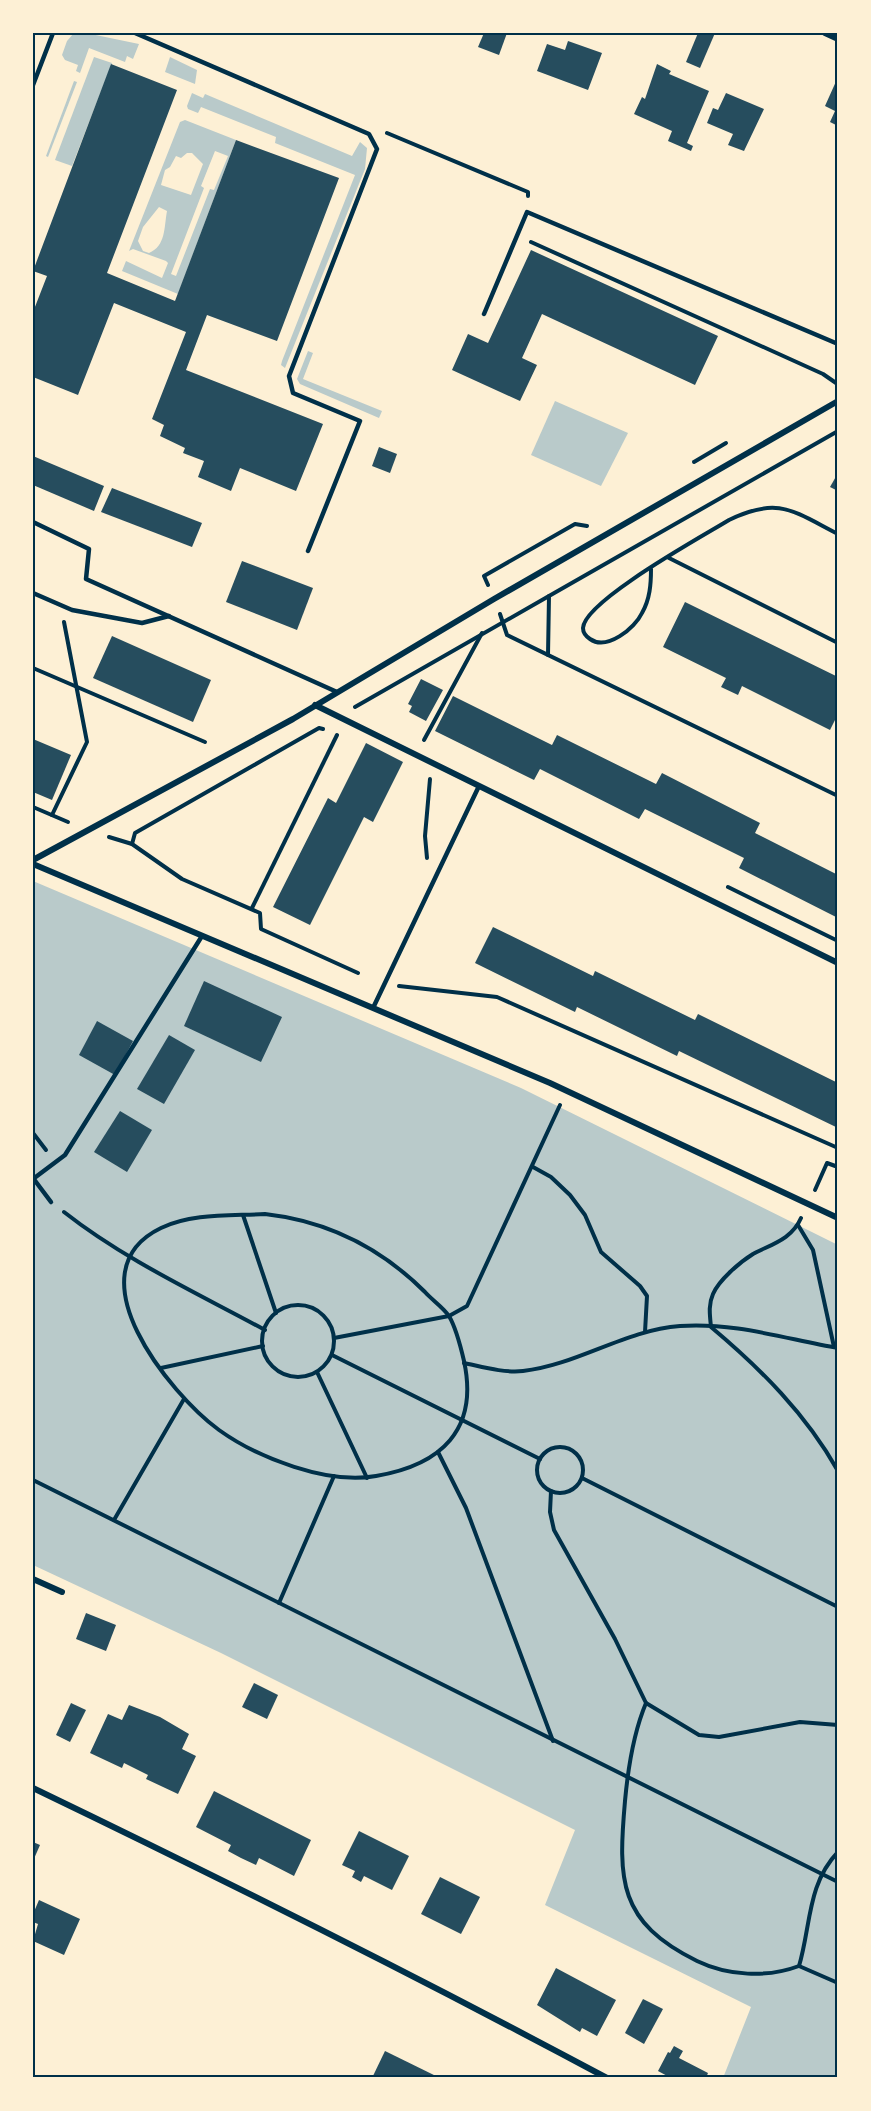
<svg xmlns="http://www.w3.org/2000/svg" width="871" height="2111" font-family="'DejaVu Sans',sans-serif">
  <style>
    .green { fill: #b9caca; fill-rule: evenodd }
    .building { fill: #264d5e }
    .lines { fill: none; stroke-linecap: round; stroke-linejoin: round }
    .path { stroke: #003049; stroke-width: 4 }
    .service { stroke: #003049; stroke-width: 4.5 }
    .minor { stroke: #003049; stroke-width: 6 }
    .neatline { fill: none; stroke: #003049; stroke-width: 2 }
  </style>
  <rect width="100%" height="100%" fill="#fdf0d5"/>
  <g class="green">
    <polygon points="74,33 86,33 139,44 133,59 127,56 125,62 89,48 80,73 76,71 78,65 65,60 62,55 67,41"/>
    <polygon points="94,57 112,63 72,166 55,160"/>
    <polygon points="170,57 197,70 195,84 165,72"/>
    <polygon points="74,81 77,82 48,157 46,156"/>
    <polygon points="192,93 203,98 205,94 352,156 360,142 367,148 365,169 285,368 281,365 282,361 355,175 275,143 276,137 201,107 198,113 188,109 187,106"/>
    <path d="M185,120L236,140L178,294L122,271L126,261L162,278L168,263L166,261L133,249L129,251L180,122ZM215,151L228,156L214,190L210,189L176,276L171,274L204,188L201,186ZM187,153H192L203,164L191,195L161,185L165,170L170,167L176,156L181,158ZM159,207L167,211C164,227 166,246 149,253L143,251L138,241L143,227Z"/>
    <polygon points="308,351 313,353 303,379 382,411 379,418 300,384 297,379"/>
    <polygon points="555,401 628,433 601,486 531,455"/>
    <polygon points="33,881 521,1088 838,1245 838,2078 723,2078 751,2007 545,1905 575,1830 221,1653 33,1565"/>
  </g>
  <g class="building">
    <polygon points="484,33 507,33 499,55 478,47"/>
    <polygon points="698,33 715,33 700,68 686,62"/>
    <polygon points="568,41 602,53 588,90 537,71 547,44 565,50"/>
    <polygon points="111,64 177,90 107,273 175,301 236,140 339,178 277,341 207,315 186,370 323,424 296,491 240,468 231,491 198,477 204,461 183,453 185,448 160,436 164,425 152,419 186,332 114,303 78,395 33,377 33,312 47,276 33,271"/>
    <polygon points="657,64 671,71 669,74 709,91 687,143 693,146 691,151 668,141 672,131 634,114 642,97 645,99"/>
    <polygon points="838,77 838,126 830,122 835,111 825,106"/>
    <polygon points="726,93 764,109 744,151 728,145 733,134 707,123 713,108 718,110"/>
    <polygon points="531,250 718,336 695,385 542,314 522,358 537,365 520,401 452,370 468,334 488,343"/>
    <polygon points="379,447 397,454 390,473 372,466"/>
    <polygon points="33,456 104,486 94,511 33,485"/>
    <polygon points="838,473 838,491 830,487"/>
    <polygon points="112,488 202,523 192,547 101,512"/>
    <polygon points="242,561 313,588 297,630 226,602"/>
    <polygon points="685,602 838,677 838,714 830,730 742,686 738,695 721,687 726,678 663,647"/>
    <polygon points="112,636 211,680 193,722 93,678"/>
    <polygon points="421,679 443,690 426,721 409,712 412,706 408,704"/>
    <polygon points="453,696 552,745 557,735 656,784 662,773 760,823 755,833 838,875 838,918 739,868 744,858 645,809 639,819 540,769 534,780 435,731"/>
    <polygon points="33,739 71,755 52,800 33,792"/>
    <polygon points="366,743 403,762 373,822 364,817 310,925 273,907 328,798 336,803"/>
    <polygon points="493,927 593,976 595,971 695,1020 698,1014 838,1083 838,1128 679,1051 677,1056 577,1007 575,1012 475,963"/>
    <polygon points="204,981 282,1017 261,1062 184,1026"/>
    <polygon points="97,1021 133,1041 115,1075 79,1055"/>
    <polygon points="169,1035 195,1050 164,1104 137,1089"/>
    <polygon points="120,1111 152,1130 127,1172 94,1152"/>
    <polygon points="86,1613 116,1625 106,1651 76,1639"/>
    <polygon points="254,1683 278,1695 267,1719 242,1707"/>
    <polygon points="71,1703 86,1710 70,1742 56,1735"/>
    <polygon points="129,1705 160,1717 189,1734 182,1749 196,1756 178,1794 146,1779 148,1775 124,1763 122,1768 90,1753 108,1714 122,1720"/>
    <polygon points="214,1791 311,1840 294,1876 259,1858 256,1865 241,1858 228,1851 231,1845 196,1827"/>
    <polygon points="359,1831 409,1856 392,1890 364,1876 361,1882 352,1877 355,1871 342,1865"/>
    <polygon points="33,1842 40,1845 33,1861"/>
    <polygon points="440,1877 480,1897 461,1934 421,1914"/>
    <polygon points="39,1900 80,1919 64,1955 33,1941 38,1924 33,1922 33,1914"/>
    <polygon points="556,1968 616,2000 597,2036 582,2028 580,2032 537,2005"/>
    <polygon points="643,1999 663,2009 644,2044 625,2033"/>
    <polygon points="674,2046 683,2051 679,2058 708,2073 706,2078 671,2078 658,2071 668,2052 670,2053"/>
    <polygon points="385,2051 440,2078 372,2078"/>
  </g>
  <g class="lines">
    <g class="path">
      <polyline points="387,133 528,192 528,196"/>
      <polyline points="531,242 823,374 836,383 838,382"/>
      <polyline points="694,462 726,443"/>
      <polyline points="669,558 838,643"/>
      <path d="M651,569C651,584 650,599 642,613C635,628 607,651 590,639C587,637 583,633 583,628C584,601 703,536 729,520C778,496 793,511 838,534"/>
      <polyline points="488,585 484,576 575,524 587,526"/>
      <polyline points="549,596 838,431"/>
      <polyline points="500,614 507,635 838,796"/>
      <polyline points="33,668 205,742"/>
      <polyline points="355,707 549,596 548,655"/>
      <polyline points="424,740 482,633"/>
      <polyline points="33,807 68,822"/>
      <polyline points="52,815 87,742 64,622"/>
      <polyline points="109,837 132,844 182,879 260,913 261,929 358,973"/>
      <polyline points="132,844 135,833 319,728 323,729"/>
      <polyline points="427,858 425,836 430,779"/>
      <polyline points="728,887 838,941"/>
      <polyline points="252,908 337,735"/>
      <polyline points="399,986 497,997 838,1148"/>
      <polyline points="33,1133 46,1150"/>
      <polyline points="533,1167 551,1177 570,1195 585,1215 601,1252 640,1286 647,1296 645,1332"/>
      <polyline points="815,1190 827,1163 838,1167"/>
      <path d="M64,1212C125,1260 197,1293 265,1330"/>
      <path d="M265,1214C327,1221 381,1248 425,1292C432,1300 443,1307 449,1316C456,1328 461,1348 464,1361C479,1430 441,1465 376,1476C328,1485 258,1458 219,1430C170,1394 70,1272 161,1228C192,1213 231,1216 265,1214Z"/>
      <polyline points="243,1215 276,1313"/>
      <path d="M801,1218C792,1239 772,1244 753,1254C740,1262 719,1280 713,1294C708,1305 710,1316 711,1327C761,1369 806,1414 838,1471"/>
      <polyline points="798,1225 813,1250 834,1347"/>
      <circle cx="298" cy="1341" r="36"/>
      <polyline points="334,1338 449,1316 467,1306 560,1105"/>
      <polyline points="332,1355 540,1459"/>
      <path d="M464,1363C483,1367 503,1373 523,1371C577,1365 625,1330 680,1326C733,1322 786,1339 838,1348"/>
      <polyline points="161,1368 263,1346"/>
      <polyline points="317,1372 367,1478"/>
      <circle cx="560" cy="1470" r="23"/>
      <polyline points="438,1452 466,1508 553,1741"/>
      <polyline points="582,1478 838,1607"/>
      <polyline points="33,1480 838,1882"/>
      <path d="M551,1491L550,1512L554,1530L615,1639L646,1703C633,1734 628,1768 625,1801C618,1880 618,1922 697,1961C728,1976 767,1978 799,1966C811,1926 807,1884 838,1852"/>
      <polyline points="114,1520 184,1399"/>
      <polyline points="279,1603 334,1476"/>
      <polyline points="646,1703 699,1735 719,1737 800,1722 838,1725"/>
      <polyline points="799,1966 838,1983"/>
    </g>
    <g class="service">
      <polyline points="135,33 369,134 377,149 289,376 293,393 360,421 308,551"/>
      <polyline points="33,85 53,33"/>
      <polyline points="484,314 527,212 838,344"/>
      <polyline points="33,522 89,549 86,579 337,692"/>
      <polyline points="33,593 72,610 142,623 169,616"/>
      <polyline points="373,1008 479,786"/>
      <polyline points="33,1178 51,1202"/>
      <polyline points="33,1179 65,1155 202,936"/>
    </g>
    <g class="minor">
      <polyline points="825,33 838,39"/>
      <polyline points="315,705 838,963"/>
      <polyline points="33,860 293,719 494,599 838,401"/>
      <polyline points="33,864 550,1083 838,1218"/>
      <polyline points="33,1579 62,1592"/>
      <path d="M33,1788C226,1881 418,1977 607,2078"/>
    </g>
  </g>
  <rect width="871" height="2111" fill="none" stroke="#fdf0d5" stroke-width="69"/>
  <rect x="34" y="34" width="802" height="2042" class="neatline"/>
</svg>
